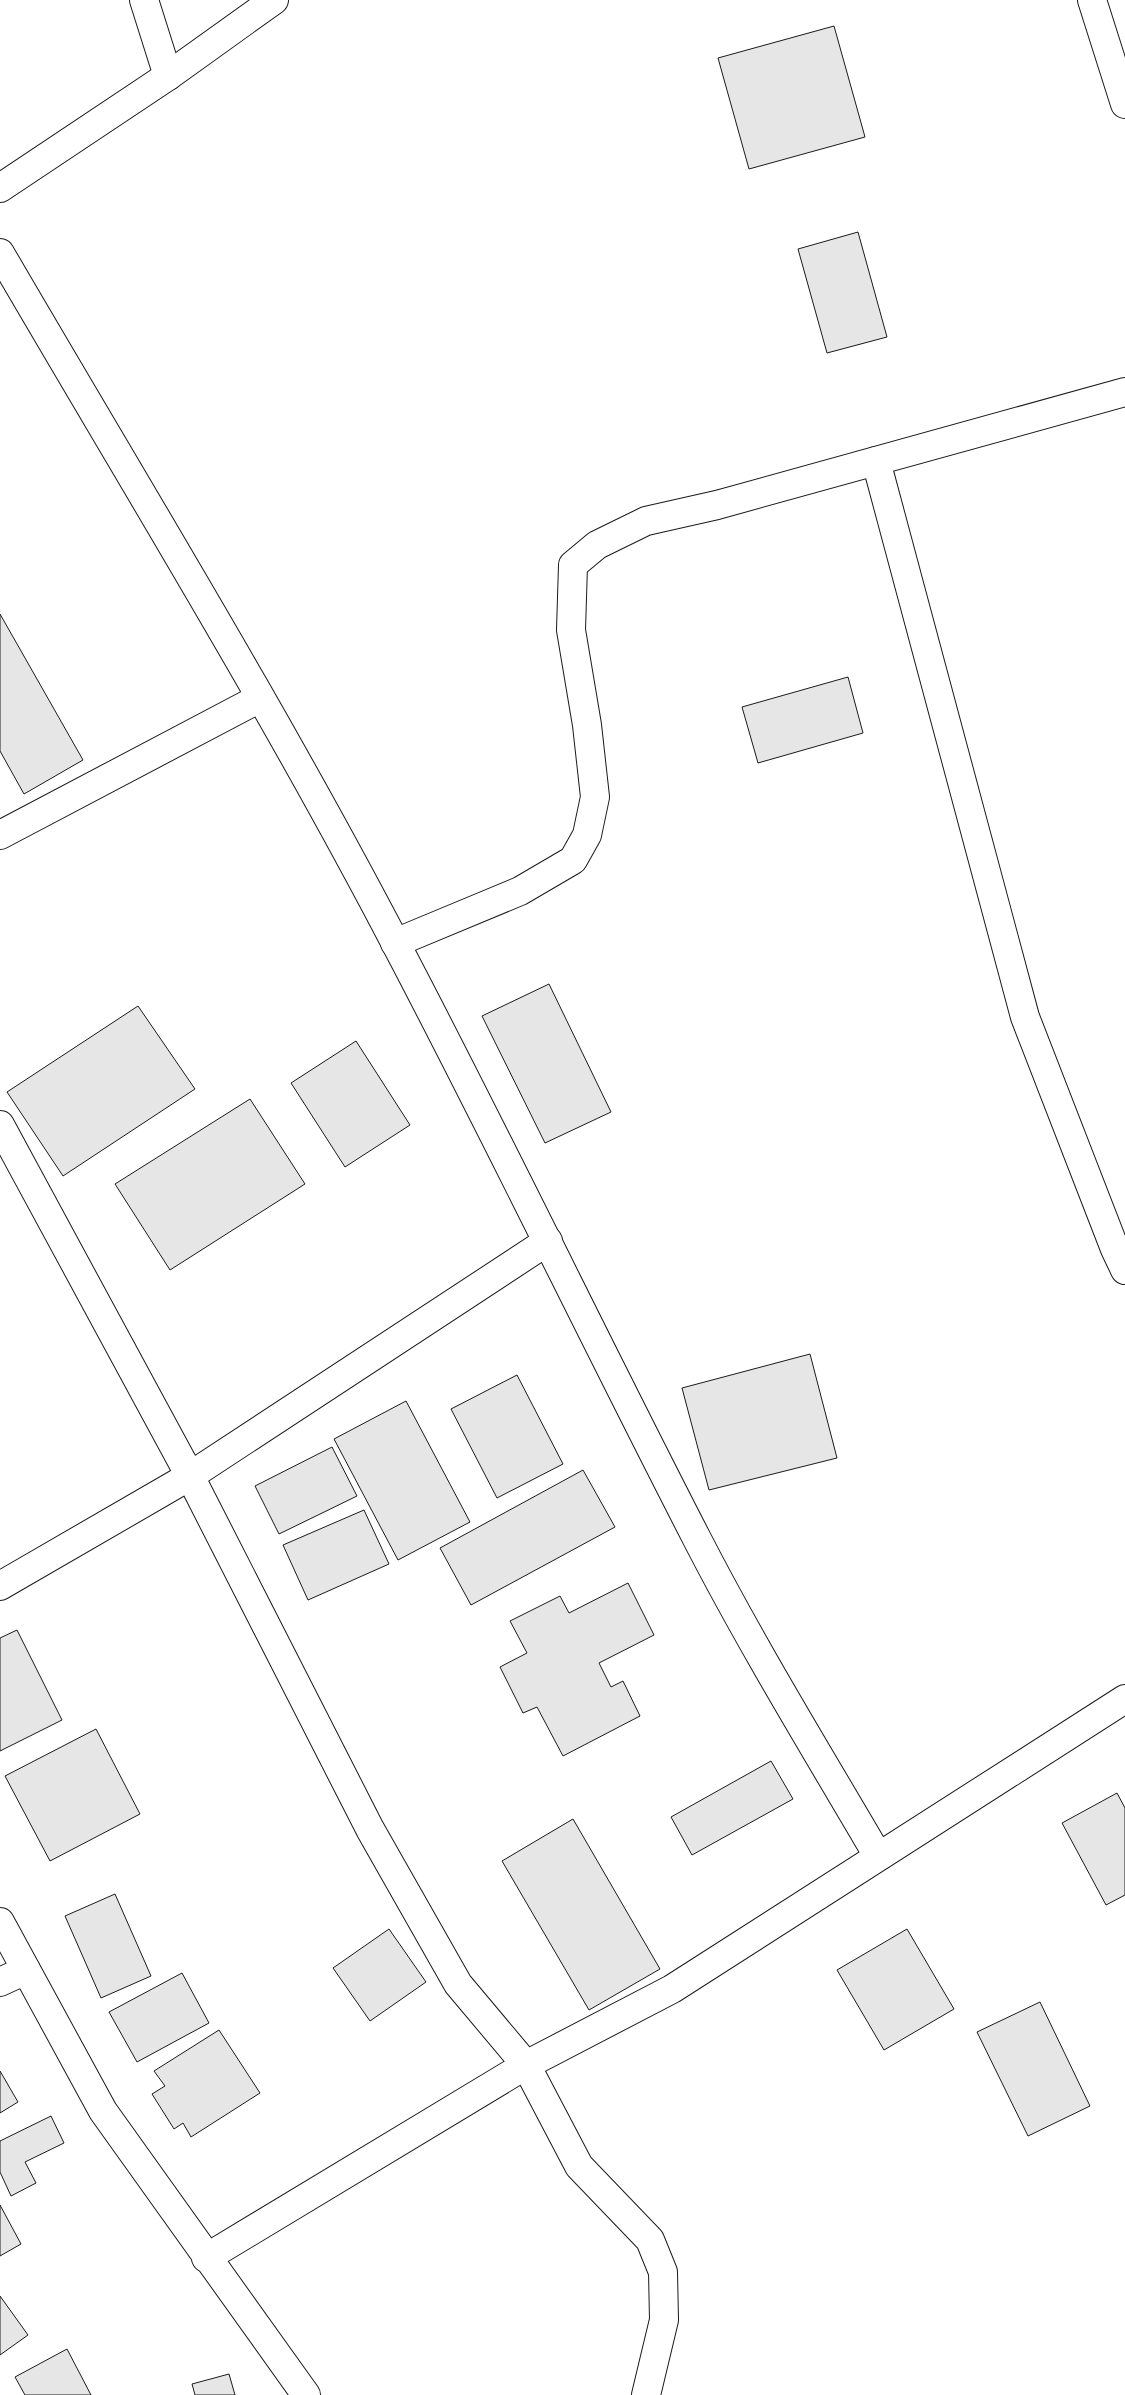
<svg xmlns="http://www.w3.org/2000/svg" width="1125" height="2395" font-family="Inter,sans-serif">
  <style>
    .building { fill: #e6e6e6; stroke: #1a1a1a }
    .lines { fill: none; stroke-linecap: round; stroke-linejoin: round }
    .street-casing { stroke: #1a1a1a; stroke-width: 30 }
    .street { stroke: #fff; stroke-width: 28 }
  </style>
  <rect width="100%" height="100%" fill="#fff"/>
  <g class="building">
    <polygon points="834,26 865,137 749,169 718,58"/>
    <polygon points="858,232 887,337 827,353 798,249"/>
    <polygon points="0,614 83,760 24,794 0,751"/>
    <polygon points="848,677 863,733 758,763 742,707"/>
    <polygon points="549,984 611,1112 545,1143 482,1016"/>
    <polygon points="138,1006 195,1089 63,1176 7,1092"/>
    <polygon points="356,1041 410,1125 345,1167 291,1083"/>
    <polygon points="250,1099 305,1184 170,1270 115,1184"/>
    <polygon points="810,1354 837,1458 709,1490 682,1388"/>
    <polygon points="517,1375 563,1464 497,1498 451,1409"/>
    <polygon points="406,1401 470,1522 398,1560 334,1439"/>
    <polygon points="332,1447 357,1496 279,1534 255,1486"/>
    <polygon points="583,1470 615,1527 471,1605 440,1548"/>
    <polygon points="364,1510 389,1564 308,1600 283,1545"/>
    <polygon points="628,1583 654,1635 599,1663 611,1687 623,1681 640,1716 563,1756 537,1707 523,1713 500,1667 527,1653 510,1621 560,1596 569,1613"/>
    <polygon points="17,1630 62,1720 0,1751 0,1638"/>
    <polygon points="96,1729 140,1814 50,1861 5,1776"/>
    <polygon points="771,1761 793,1799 692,1855 671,1817"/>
    <polygon points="1117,1793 1125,1808 1125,1895 1106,1905 1062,1823"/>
    <polygon points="573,1819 660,1969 589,2010 502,1861"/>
    <polygon points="115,1894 151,1976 101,1998 65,1916"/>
    <polygon points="389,1929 426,1982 370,2021 333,1968"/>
    <polygon points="907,1929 954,2009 884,2050 837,1970"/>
    <polygon points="182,1973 209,2023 137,2062 109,2012"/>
    <polygon points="1040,2002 1090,2106 1028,2136 977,2032"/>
    <polygon points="219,2030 260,2093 191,2137 183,2123 174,2129 152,2094 165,2086 154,2071"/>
    <polygon points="0,2071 18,2102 0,2113"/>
    <polygon points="51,2116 64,2143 25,2162 36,2183 11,2196 0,2172 0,2141"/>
    <polygon points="0,2205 21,2244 0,2256"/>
    <polygon points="0,2296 28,2335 0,2355"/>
    <polygon points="67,2349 91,2395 25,2395 15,2377"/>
    <polygon points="229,2374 235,2395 195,2395 192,2384"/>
  </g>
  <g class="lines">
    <defs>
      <g id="street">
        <polyline points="144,0 168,76"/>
        <polyline points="1092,0 1125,104"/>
        <polyline points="0,188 168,76 274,0"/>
        <path d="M0,253C134,483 274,710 397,946C500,1142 595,1341 696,1537C752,1646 816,1750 878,1856"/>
        <polyline points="876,461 1025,1017 1115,1249 1125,1270"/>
        <polyline points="0,835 260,698"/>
        <polyline points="395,943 520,891 573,860 587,835 595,797 587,725 571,630 573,565 597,545 646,521 717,505 1125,392"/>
        <polyline points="0,1125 190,1476 370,1829 458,1984 526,2065 579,2166 650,2240 663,2272 664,2320 646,2395"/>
        <polyline points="0,1586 190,1476 548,1241"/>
        <polyline points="0,1922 103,2111 306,2395"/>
        <polyline points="0,1982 26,1970"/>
        <polyline points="206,2258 526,2065 672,1989 1125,1699"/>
      </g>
    </defs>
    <use href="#street" class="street-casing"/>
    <use href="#street" class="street"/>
  </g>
</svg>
